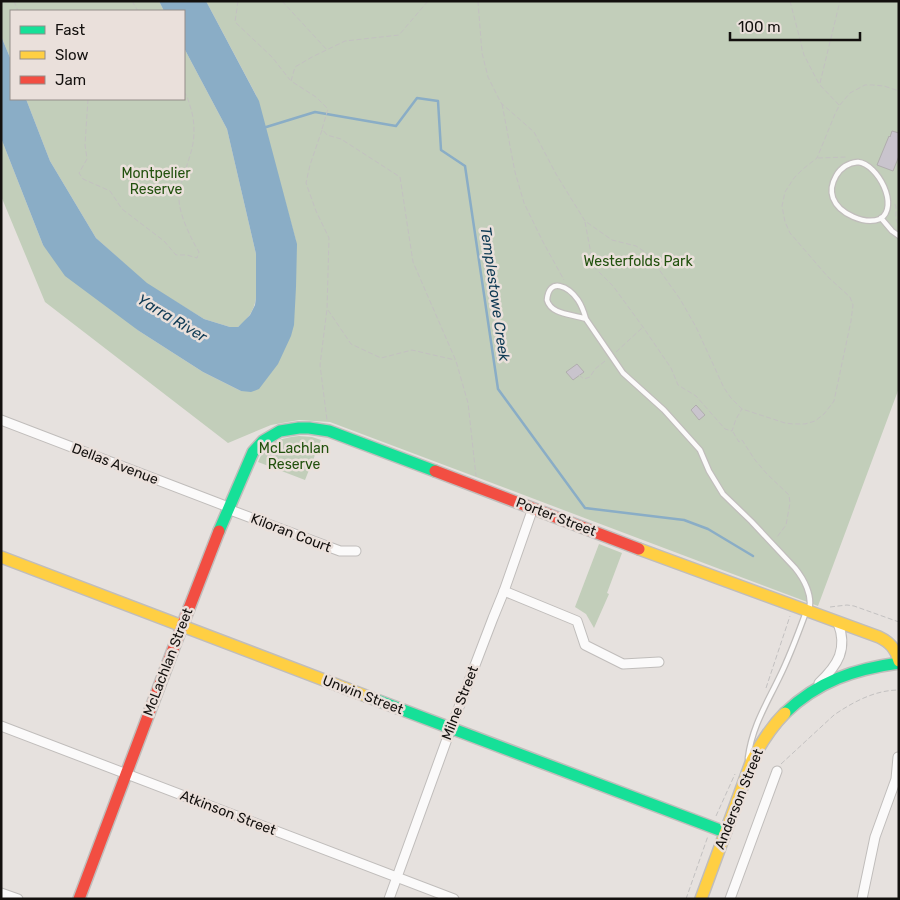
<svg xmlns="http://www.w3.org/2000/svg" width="900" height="900" font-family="Rubik,sans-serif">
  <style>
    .green { fill: #c2ceba }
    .water { fill: #8aadc6 }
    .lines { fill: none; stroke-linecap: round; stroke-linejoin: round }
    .stream { stroke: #8aadc6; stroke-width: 2.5 }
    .building { fill: #c9c4cd; stroke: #b0adad }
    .lane-casing { stroke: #c0bdbb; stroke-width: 7 }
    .street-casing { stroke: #c0bdbb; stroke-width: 11 }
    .fast-casing { stroke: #c0bdbb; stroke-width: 14 }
    .slow-casing { stroke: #c0bdbb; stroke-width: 14 }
    .jam-casing { stroke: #c0bdbb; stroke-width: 14 }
    .path { stroke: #c3c1c1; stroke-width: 1; stroke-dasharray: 5 2.5; stroke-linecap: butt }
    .lane { stroke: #fbfafa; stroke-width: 4.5 }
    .street { stroke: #fbfafa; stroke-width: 9 }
    .fast { stroke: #16e098; stroke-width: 11 }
    .slow { stroke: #ffcf43; stroke-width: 11 }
    .jam { stroke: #f24e42; stroke-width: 11 }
    .labels { text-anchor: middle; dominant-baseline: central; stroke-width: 5; stroke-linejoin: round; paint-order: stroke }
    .park-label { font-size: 14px; fill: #22510e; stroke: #eae0db }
    .street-label { font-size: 14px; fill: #13100e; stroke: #eae0db }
    .water-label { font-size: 15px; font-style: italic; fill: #0e3953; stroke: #eae0db }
  </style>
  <rect width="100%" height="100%" fill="#e6e1de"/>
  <g class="green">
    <polygon points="1,1 159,1 164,11 11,11 11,60 1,36"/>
    <polygon points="206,1 899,1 899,388 818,606 330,422 299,420 271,425 228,443 45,302 1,196 1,138 43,245 139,331 203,372 241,391 296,287 296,241 256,95"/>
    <path d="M184,48L227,129L256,254V298C254,311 248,319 238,327H230L204,319L147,284L96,238L50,161L26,99H184Z"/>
    <path d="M299,436L312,437L321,440L305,480L258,462C267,441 277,439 299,436Z"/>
    <polygon points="599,544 622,553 607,593 609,594 594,628 586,614 575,607"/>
  </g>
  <polygon class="water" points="159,1 206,1 259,101 297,244 296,287 294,325 291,336 278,364 259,389 251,392 241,391 203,372 139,331 65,276 43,245 1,138 1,36 11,60 11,99 26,99 50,161 96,238 147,283 204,319 230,327 238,327 250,315 255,305 256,298 256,254 227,129 184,48 184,11 164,11"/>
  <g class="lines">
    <polyline class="stream" points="263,128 315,112 396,126 417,98 438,101 441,150 465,166 498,389 585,508 684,520 708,529 753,556"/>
  </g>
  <g class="building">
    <polygon points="892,131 899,133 899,156 893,171 877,165 889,136 890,137"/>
    <polygon points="577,364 584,372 573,380 566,372"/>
    <polygon points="696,405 705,415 699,420 691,410"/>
  </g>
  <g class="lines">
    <defs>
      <g id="lane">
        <path d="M858,162C878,164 900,207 880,219C865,225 839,214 833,198C830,190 832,183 836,176C841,167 848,163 858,162Z"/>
        <polyline points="881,218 892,231 899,236"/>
        <path d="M586,319C573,314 551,315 547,300C549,276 569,287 578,300C582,306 584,312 586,319L623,373L664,410L700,450L709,471L723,494L751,521L795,568C804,579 813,596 809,610"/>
        <path d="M748,758C752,727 766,705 779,678C790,656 798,634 806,612"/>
      </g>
      <g id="street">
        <polyline points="1,420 223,505 233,511 340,551 356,551"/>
        <polyline points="504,591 577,621 585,645 623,664 659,662"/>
        <path d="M819,683C838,665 848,649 838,623"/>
        <polyline points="1,726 454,899"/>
        <polyline points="1,893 18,899"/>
        <polyline points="389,899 451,728 493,618 504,591 533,508"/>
        <polyline points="730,899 777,771"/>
        <polyline points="862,899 875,837 896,779 898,757"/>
      </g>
      <g id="fast">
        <polyline points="219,531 253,452 263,441 280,431 299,428 309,428 329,431 435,471"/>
        <polyline points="366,696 725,832"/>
        <path d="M785,713C818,681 855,669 899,663"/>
      </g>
      <g id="slow">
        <path d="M639,549L879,637C890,642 896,649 899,661"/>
        <polyline points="1,557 366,696"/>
        <path d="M701,899L752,760C761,743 771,727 785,713"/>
      </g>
      <g id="jam">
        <polyline points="435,471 639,549"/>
        <polyline points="79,899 174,647 219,531"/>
      </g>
    </defs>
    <use href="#lane" class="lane-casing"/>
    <use href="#street" class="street-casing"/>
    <use href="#fast" class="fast-casing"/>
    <use href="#slow" class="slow-casing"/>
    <use href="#jam" class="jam-casing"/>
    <g class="path">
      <polyline points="14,1 18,11"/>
      <polyline points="132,1 138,11"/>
      <polyline points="238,1 235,22 272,57 290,80"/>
      <polyline points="282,1 327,50"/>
      <polyline points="428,1 399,35 345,41 312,57 295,67 291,81 316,97 328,109 322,129 327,135 341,139 400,177 413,262 456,361 468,403 476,476"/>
      <polyline points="478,1 482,53 488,77 501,103 534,132 556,174 585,221 612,240 636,246 648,254 680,299 696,327 724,388 731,398 742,409 785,423 793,424 805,424 815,421 824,414 834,401 851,321 853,305 850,297 828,277 790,233 785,222 782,206 785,192 794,178 803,169 817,158 835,114 839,106 850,93 865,85 873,85 884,86 899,91"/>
      <polyline points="790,1 804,55 819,84 839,105"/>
      <polyline points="820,83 840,1"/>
      <path d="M88,99L85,145L87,159L79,173L83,179L110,191L122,209L164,241L176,255H187L197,258L199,252C191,239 178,212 179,197C180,182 187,167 191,152C195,139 195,122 191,109C189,103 188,97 184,92"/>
      <polyline points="502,104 515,172 524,203 543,242 564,280"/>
      <polyline points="322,130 310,165 306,183 316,211 329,238 327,309 320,365 327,420"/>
      <polyline points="818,158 847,157"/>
      <path d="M895,204C898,211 893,218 899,225"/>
      <polyline points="585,222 592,259 595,268 613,286 643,327 671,368 678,385 696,396 725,429 732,431 736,419 742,409"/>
      <polyline points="328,310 351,344 381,358 412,350 455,360"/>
      <polyline points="616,352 642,328"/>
      <polyline points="579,375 584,379 590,377 595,369 605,361"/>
      <polyline points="733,432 739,442 742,440 755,460 767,474 789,495 790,503 786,525 777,537"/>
      <polyline points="830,607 847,605 854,606 899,622"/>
      <polyline points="766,688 790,616"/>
      <path d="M781,764L834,715C853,702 875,690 899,690"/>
      <polyline points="716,816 735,774"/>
      <polyline points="686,899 708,836"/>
    </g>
    <use href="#lane" class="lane"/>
    <use href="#street" class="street"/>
    <use href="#fast" class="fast"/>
    <use href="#slow" class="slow"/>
    <use href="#jam" class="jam"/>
  </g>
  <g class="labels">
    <g class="park-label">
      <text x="156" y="173">Montpelier<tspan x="156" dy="16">Reserve</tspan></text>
      <text x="638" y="261">Westerfolds Park</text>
      <text x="294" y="448">McLachlan<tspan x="294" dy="16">Reserve</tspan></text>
    </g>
    <g class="street-label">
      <text transform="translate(115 464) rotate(21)">Dellas Avenue</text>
      <text transform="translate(556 517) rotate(21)">Porter Street</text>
      <text transform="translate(291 533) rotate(21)">Kiloran Court</text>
      <text transform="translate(168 662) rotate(-69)">McLachlan Street</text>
      <text transform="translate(363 695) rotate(21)">Unwin Street</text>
      <text transform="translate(460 703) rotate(-69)">Milne Street</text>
      <text transform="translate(739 799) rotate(-68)">Anderson Street</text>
      <text transform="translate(228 813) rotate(21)">Atkinson Street</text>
    </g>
    <g class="water-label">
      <text transform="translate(495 294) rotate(82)">Templestowe Creek</text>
      <text transform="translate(172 318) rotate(31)">Yarra River</text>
    </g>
  </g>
  <rect width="900" height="900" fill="none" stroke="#13100e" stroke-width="5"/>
  <rect x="10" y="10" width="175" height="90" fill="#eae0db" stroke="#948d89"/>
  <rect x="20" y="26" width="25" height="8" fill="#16e098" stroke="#948d89"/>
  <text x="55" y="35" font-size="15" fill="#13100e">Fast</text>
  <rect x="20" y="51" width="25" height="8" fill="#ffcf43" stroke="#948d89"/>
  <text x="55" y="60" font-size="15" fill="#13100e">Slow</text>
  <rect x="20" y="76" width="25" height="8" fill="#f24e42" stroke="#948d89"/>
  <text x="55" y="85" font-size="15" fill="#13100e">Jam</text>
  <path d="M730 32v8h130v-8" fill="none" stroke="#13100e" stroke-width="2.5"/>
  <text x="738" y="32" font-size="15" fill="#13100e" stroke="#eae0db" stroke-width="4" paint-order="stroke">100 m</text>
</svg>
